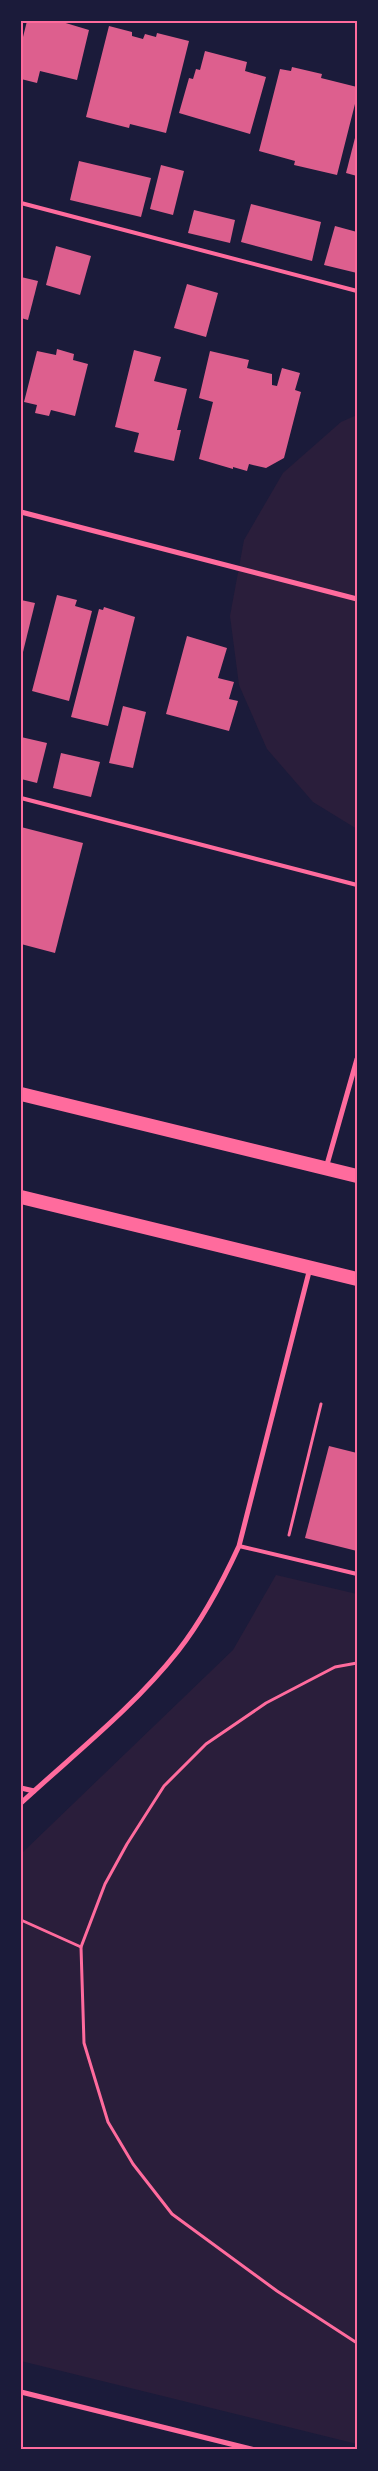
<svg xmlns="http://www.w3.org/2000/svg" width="378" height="2471" font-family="Ubuntu,sans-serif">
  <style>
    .green { fill: #2a1e3b }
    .building { fill: #dd5f8e }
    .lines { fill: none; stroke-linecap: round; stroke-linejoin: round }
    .path { stroke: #ff6b9d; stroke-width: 3 }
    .service { stroke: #ff6b9d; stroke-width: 4 }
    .minor { stroke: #ff6b9d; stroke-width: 5 }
    .trunk { stroke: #ff6b9d; stroke-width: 14 }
    .neatline { fill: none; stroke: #ff6b9d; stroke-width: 2 }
  </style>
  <rect width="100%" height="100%" fill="#1b1b3a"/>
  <g class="green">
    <polygon points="357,415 357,829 313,802 267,749 239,685 230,616 244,540 283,473 341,422"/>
    <polygon points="276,1575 357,1594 357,2444 21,2361 21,1854 233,1650"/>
  </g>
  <g class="building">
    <polygon points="27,21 59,21 89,30 77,80 40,71 37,83 21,79 21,45"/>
    <polygon points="109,26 132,32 132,36 143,39 145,34 156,37 157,33 189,41 166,133 130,124 129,128 86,117"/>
    <polygon points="205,51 247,62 245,71 266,77 250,134 179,113 189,78 193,79 196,69 200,70"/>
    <polygon points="292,67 322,74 321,78 357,87 357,96 337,175 294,165 295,161 259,151 280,69 291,71"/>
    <polygon points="356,134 357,134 357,176 346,173"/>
    <polygon points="79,161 151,178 141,217 70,200"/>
    <polygon points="161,165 184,171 173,215 150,209"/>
    <polygon points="251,204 321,222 312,261 241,242"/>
    <polygon points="194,210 235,220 230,243 188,233"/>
    <polygon points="335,226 357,232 357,273 324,265"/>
    <polygon points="56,246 91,256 80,295 46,285"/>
    <polygon points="21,277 38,281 28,320 21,318"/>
    <polygon points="187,284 218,293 206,337 174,328"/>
    <polygon points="57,349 74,354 73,360 88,364 75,416 51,410 49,416 35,413 37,405 24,402 37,351 56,355"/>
    <polygon points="134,350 161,357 154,381 187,389 177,430 181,430 174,461 134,452 139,433 115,427"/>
    <polygon points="210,351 249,360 247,368 272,374 272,385 277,386 282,368 300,373 295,390 301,392 284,458 266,468 249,464 247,471 233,467 233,469 199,459 213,402 199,398"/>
    <polygon points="57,595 77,600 75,606 92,611 69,701 32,691"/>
    <polygon points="21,600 35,603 22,656 21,656"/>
    <polygon points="104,607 135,617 108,726 71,717 99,609 103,610"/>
    <polygon points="187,636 227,648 218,678 234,682 229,699 238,701 229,731 166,714"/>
    <polygon points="123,706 146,712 133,768 109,763"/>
    <polygon points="21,737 47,743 37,783 21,779"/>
    <polygon points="61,753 100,762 91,797 53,788"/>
    <polygon points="21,827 83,843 55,953 21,944"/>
    <polygon points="329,1446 357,1453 357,1551 305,1538"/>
  </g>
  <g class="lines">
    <g class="path">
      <polyline points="289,1535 321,1404"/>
      <polyline points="357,1663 335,1667 266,1703 206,1744 164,1786 127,1844 105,1884 81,1947 84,2043 108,2122 133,2164 172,2214 277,2291 357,2343"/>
      <polyline points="21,1920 81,1947"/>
    </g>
    <g class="service">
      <polyline points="21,203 357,291"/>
      <polyline points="21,798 357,885"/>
      <polyline points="239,1546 357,1574"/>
    </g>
    <g class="minor">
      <polyline points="21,512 357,599"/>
      <polyline points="326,1168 357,1059"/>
      <polyline points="21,1788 34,1791"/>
      <path d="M21,1803C74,1754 133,1708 178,1651C203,1619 222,1583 239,1546L310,1268"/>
      <polyline points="21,2392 255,2450"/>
    </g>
    <g class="trunk">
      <polyline points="21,1094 357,1176"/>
      <polyline points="21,1197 357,1279"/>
    </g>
  </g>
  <rect width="378" height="2471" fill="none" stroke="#1b1b3a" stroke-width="45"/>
  <rect x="22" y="22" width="334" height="2426" class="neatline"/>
</svg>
